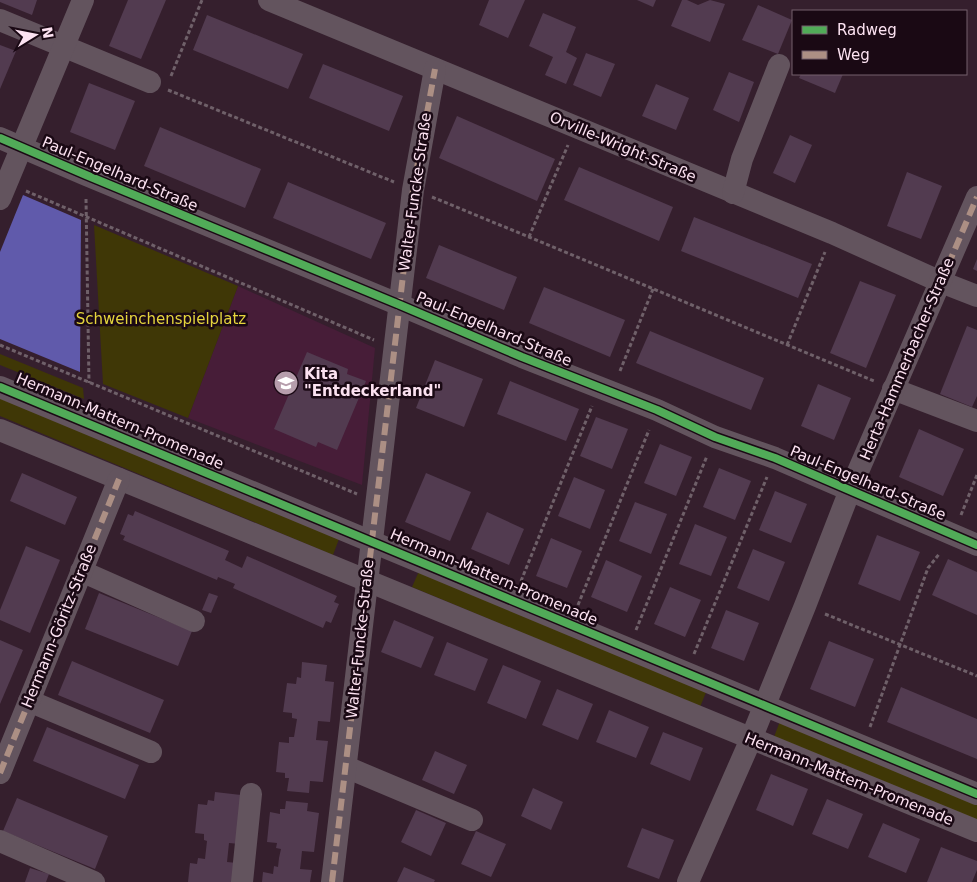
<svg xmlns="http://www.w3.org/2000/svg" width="977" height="882" font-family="'DejaVu Sans',sans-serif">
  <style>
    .built { fill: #471d38 }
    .green { fill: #3f3706 }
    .water { fill: #605aab }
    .building { fill: #523b50 }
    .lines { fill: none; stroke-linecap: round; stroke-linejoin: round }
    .path { stroke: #6f6069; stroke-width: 3; stroke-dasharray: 4 2.5; stroke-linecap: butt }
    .minor { stroke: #63545e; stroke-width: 22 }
    .quiet { stroke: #ac8f84; stroke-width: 6; stroke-dasharray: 12 6; stroke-linecap: butt }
    .cycleway-casing { stroke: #1a0914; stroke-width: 11 }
    .cycleway { stroke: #51ab58; stroke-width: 8 }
    .labels { text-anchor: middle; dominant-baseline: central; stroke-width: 5; stroke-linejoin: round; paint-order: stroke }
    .street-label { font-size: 15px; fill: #fce2f1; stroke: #1a0914 }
    .park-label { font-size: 15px; fill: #e5d53d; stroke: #1a0914 }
    .poi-label { font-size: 15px; font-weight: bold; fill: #fce2f1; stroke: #1a0914; text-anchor: start }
  </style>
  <rect width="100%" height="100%" fill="#351f2d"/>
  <polygon class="built" points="238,286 375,348 362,485 188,418"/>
  <g class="green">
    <polygon points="94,225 238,286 188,418 103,384"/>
    <polygon points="0,354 83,388 84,399 0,365"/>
    <polygon points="0,397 339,539 333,555 0,416"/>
    <polygon points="420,569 707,690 700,707 412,587"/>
    <polygon points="780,721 977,801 977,822 774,737"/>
  </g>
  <polygon class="water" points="23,195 81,220 80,372 0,339 0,252"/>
  <g class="building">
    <polygon points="0,0 37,0 32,15 0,2"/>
    <polygon points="128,0 166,0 141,59 109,46"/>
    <polygon points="489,0 525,0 508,38 479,25"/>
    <polygon points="637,0 656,0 653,7"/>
    <polygon points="682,0 687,0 698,5 710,0 725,4 710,42 671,26"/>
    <polygon points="758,5 792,20 778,54 742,40"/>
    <polygon points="543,13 576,27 566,52 577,58 566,84 545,75 553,57 529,46"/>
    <polygon points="207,15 303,54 288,89 193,50"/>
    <polygon points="0,45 16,51 0,89"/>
    <polygon points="586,53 615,64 601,97 573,85"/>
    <polygon points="323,64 403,96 389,131 309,98"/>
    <polygon points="729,72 754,82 739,122 713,110"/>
    <polygon points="801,74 843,74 835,93 799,78"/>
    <polygon points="89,83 135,101 115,150 70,132"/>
    <polygon points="656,84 689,98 676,130 642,116"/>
    <polygon points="457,116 555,159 537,201 439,158"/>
    <polygon points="160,127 261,169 245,208 144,166"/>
    <polygon points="790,135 812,145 795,183 773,173"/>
    <polygon points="579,167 673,207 659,241 564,200"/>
    <polygon points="907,172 942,186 921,239 887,226"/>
    <polygon points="288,182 386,223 371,259 273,218"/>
    <polygon points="694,217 812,264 798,298 681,251"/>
    <polygon points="439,245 517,277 504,310 426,278"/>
    <polygon points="977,259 977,271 973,269"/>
    <polygon points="860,281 896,295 866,368 830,353"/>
    <polygon points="544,287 625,320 610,357 529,323"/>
    <polygon points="967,326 977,330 977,396 972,407 940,394"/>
    <polygon points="650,331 764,378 751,410 636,363"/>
    <polygon points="307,352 348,369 347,374 366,381 337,450 318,442 316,447 274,429"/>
    <polygon points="435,360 483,379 464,427 416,408"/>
    <polygon points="510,381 579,409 566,441 497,414"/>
    <polygon points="818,384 851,398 834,440 801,426"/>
    <polygon points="596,417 628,429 612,469 580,456"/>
    <polygon points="919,429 964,449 943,496 899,477"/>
    <polygon points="660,444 692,457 676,496 644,483"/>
    <polygon points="719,468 751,481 735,520 703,507"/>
    <polygon points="22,473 77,497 65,525 10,501"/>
    <polygon points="426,473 471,492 450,541 405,522"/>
    <polygon points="574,477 605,490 590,529 558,516"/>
    <polygon points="775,491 807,504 791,543 759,530"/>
    <polygon points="635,502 667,514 651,554 619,541"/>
    <polygon points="135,511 229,551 225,560 242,568 247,556 337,596 334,602 339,604 331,623 326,621 323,628 233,588 235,584 218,577 217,580 123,540 125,536 120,534 128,514 133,516"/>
    <polygon points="487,512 524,529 509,565 471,549"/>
    <polygon points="695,524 727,537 711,576 679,564"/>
    <polygon points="877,535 920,552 900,601 858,584"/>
    <polygon points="551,538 582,551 567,588 536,576"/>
    <polygon points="26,546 60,560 30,633 0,620 0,610"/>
    <polygon points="753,549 785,562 769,601 737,588"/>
    <polygon points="948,559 977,572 977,615 932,595"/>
    <polygon points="606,560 642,576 627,612 591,597"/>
    <polygon points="670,587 701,600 685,637 654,624"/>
    <polygon points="99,593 192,631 178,666 85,629"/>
    <polygon points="209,593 218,596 211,613 202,610"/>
    <polygon points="726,610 759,623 744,661 711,648"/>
    <polygon points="394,620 434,637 421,668 381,652"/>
    <polygon points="0,640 23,650 0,704"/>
    <polygon points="829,641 874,659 855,707 810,689"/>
    <polygon points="447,642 488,659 475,691 434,675"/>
    <polygon points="72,661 164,700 150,733 58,695"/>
    <polygon points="302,662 327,665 325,681 334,682 330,722 318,721 317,731 316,740 328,741 323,782 310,781 309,793 287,791 289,778 285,778 285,773 276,772 279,742 289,743 289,737 294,737 297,719 292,718 292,713 283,712 287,683 296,684 297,677 301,678"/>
    <polygon points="503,665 541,681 526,719 487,703"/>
    <polygon points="901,687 977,719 977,759 887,722"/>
    <polygon points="557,689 593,704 578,740 542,725"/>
    <polygon points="609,710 649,727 636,758 596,742"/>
    <polygon points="47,727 139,765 125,799 33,761"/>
    <polygon points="663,732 703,748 690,781 650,764"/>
    <polygon points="435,751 467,765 454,794 422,780"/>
    <polygon points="771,774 808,789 793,826 756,810"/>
    <polygon points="533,788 563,802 551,830 521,816"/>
    <polygon points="215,792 241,795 240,844 229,843 227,862 237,863 235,882 188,882 190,863 197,864 198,858 205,859 207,841 204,840 204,834 195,833 198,804 207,805 208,800 214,801"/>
    <polygon points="17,798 108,836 95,869 3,831"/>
    <polygon points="827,799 863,814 848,849 812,834"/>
    <polygon points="286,801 308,803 307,811 319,813 314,852 302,851 301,861 300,869 312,870 310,882 262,882 263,872 273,874 274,866 278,867 279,858 281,849 276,848 277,843 267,842 270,812 280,814 280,809 285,809"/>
    <polygon points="416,810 446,823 431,856 401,842"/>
    <polygon points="883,823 920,839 906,873 868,857"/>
    <polygon points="642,828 674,840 659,879 627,867"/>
    <polygon points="476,831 506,844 491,877 461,864"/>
    <polygon points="941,847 977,861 977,870 972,882 927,882"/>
    <polygon points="404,867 435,880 434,882 397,882"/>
    <polygon points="30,868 49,874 46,882 25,882"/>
  </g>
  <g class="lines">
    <g class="path">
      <polyline points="171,76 202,0"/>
      <polyline points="168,90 394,182"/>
      <polyline points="26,191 374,340"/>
      <polyline points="432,197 529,237 874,381"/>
      <polyline points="86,199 89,383"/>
      <polyline points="529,237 568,145"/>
      <polyline points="0,345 357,494"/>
      <polyline points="787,345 825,252"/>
      <polyline points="620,371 653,289"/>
      <polyline points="961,515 977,475"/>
      <polyline points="521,581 592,406"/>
      <polyline points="578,605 649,430"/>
      <polyline points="825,614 977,676"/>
      <polyline points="636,630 707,456"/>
      <polyline points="694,654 767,477"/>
      <polyline points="870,727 928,568 940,553"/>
    </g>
    <g class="minor">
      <polyline points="269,0 832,233 941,282 977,296"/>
      <polyline points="0,20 150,82"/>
      <polyline points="0,138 86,175 400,305 522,357 657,410 715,437 775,458 977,545"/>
      <polyline points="733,193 742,159 779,65"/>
      <polyline points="0,199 83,0"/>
      <path d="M0,387C326,522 651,660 977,794"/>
      <polyline points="893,389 977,421"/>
      <polyline points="0,430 977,831"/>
      <polyline points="81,571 194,621"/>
      <polyline points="29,701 151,752"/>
      <polyline points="346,767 472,820"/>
      <polyline points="0,773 119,479"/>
      <polyline points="0,841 94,882"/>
      <polyline points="242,882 251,794"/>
      <polyline points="332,882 413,190 435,69"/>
      <polyline points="688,882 751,739 805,606 850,490 977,197"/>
    </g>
    <g class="quiet">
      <polyline points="941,282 977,197"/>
      <polyline points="0,773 119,479"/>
      <polyline points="332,882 413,190 435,69"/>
    </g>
    <defs>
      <g id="cycleway">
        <polyline points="0,138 86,175 400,305 522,357 657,410 715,437 775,458 977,545"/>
        <path d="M0,387C326,522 651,660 977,794"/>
      </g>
    </defs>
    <use href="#cycleway" class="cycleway-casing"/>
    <use href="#cycleway" class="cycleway"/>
  </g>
  <defs>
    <symbol id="school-disc" viewBox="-11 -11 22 22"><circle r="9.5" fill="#b69eac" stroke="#1a0914"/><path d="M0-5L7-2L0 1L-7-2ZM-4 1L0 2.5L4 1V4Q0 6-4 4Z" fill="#fff"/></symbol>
  </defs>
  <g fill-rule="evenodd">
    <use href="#school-disc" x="272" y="369" width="28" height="28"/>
  </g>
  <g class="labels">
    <g class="street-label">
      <text transform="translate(623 147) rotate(23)">Orville-Wright-Straße</text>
      <text transform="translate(120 174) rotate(23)">Paul-Engelhard-Straße</text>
      <text transform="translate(415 192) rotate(-82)">Walter-Funcke-Straße</text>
      <text transform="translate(494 329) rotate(23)">Paul-Engelhard-Straße</text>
      <text transform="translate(907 359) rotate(-67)">Herta-Hammerbacher-Straße</text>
      <text transform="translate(120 421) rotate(23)">Hermann-Mattern-Promenade</text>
      <text transform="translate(868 483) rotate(23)">Paul-Engelhard-Straße</text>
      <text transform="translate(494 577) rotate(23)">Hermann-Mattern-Promenade</text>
      <text transform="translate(59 626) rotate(-68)">Hermann-Göritz-Straße</text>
      <text transform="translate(360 639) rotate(-84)">Walter-Funcke-Straße</text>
      <text transform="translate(849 779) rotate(22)">Hermann-Mattern-Promenade</text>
    </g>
    <g class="park-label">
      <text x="161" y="319">Schweinchenspielplatz</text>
    </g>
    <g class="poi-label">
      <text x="304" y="374">Kita<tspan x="304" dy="17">"Entdeckerland"</tspan></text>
    </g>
  </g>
  <rect x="792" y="10" width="175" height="65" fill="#1a0914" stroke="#74606c"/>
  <rect x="802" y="26" width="25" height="8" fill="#51ab58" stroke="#74606c"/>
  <text x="837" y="35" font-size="15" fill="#fce2f1">Radweg</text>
  <rect x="802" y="51" width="25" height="8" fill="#ac8f84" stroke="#74606c"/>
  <text x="837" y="60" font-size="15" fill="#fce2f1">Weg</text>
  <g transform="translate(35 35) rotate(80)" stroke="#1a0914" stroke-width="4" paint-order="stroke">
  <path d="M0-4L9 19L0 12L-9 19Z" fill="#fce2f1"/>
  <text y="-8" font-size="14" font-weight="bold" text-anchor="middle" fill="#fce2f1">N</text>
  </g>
</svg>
